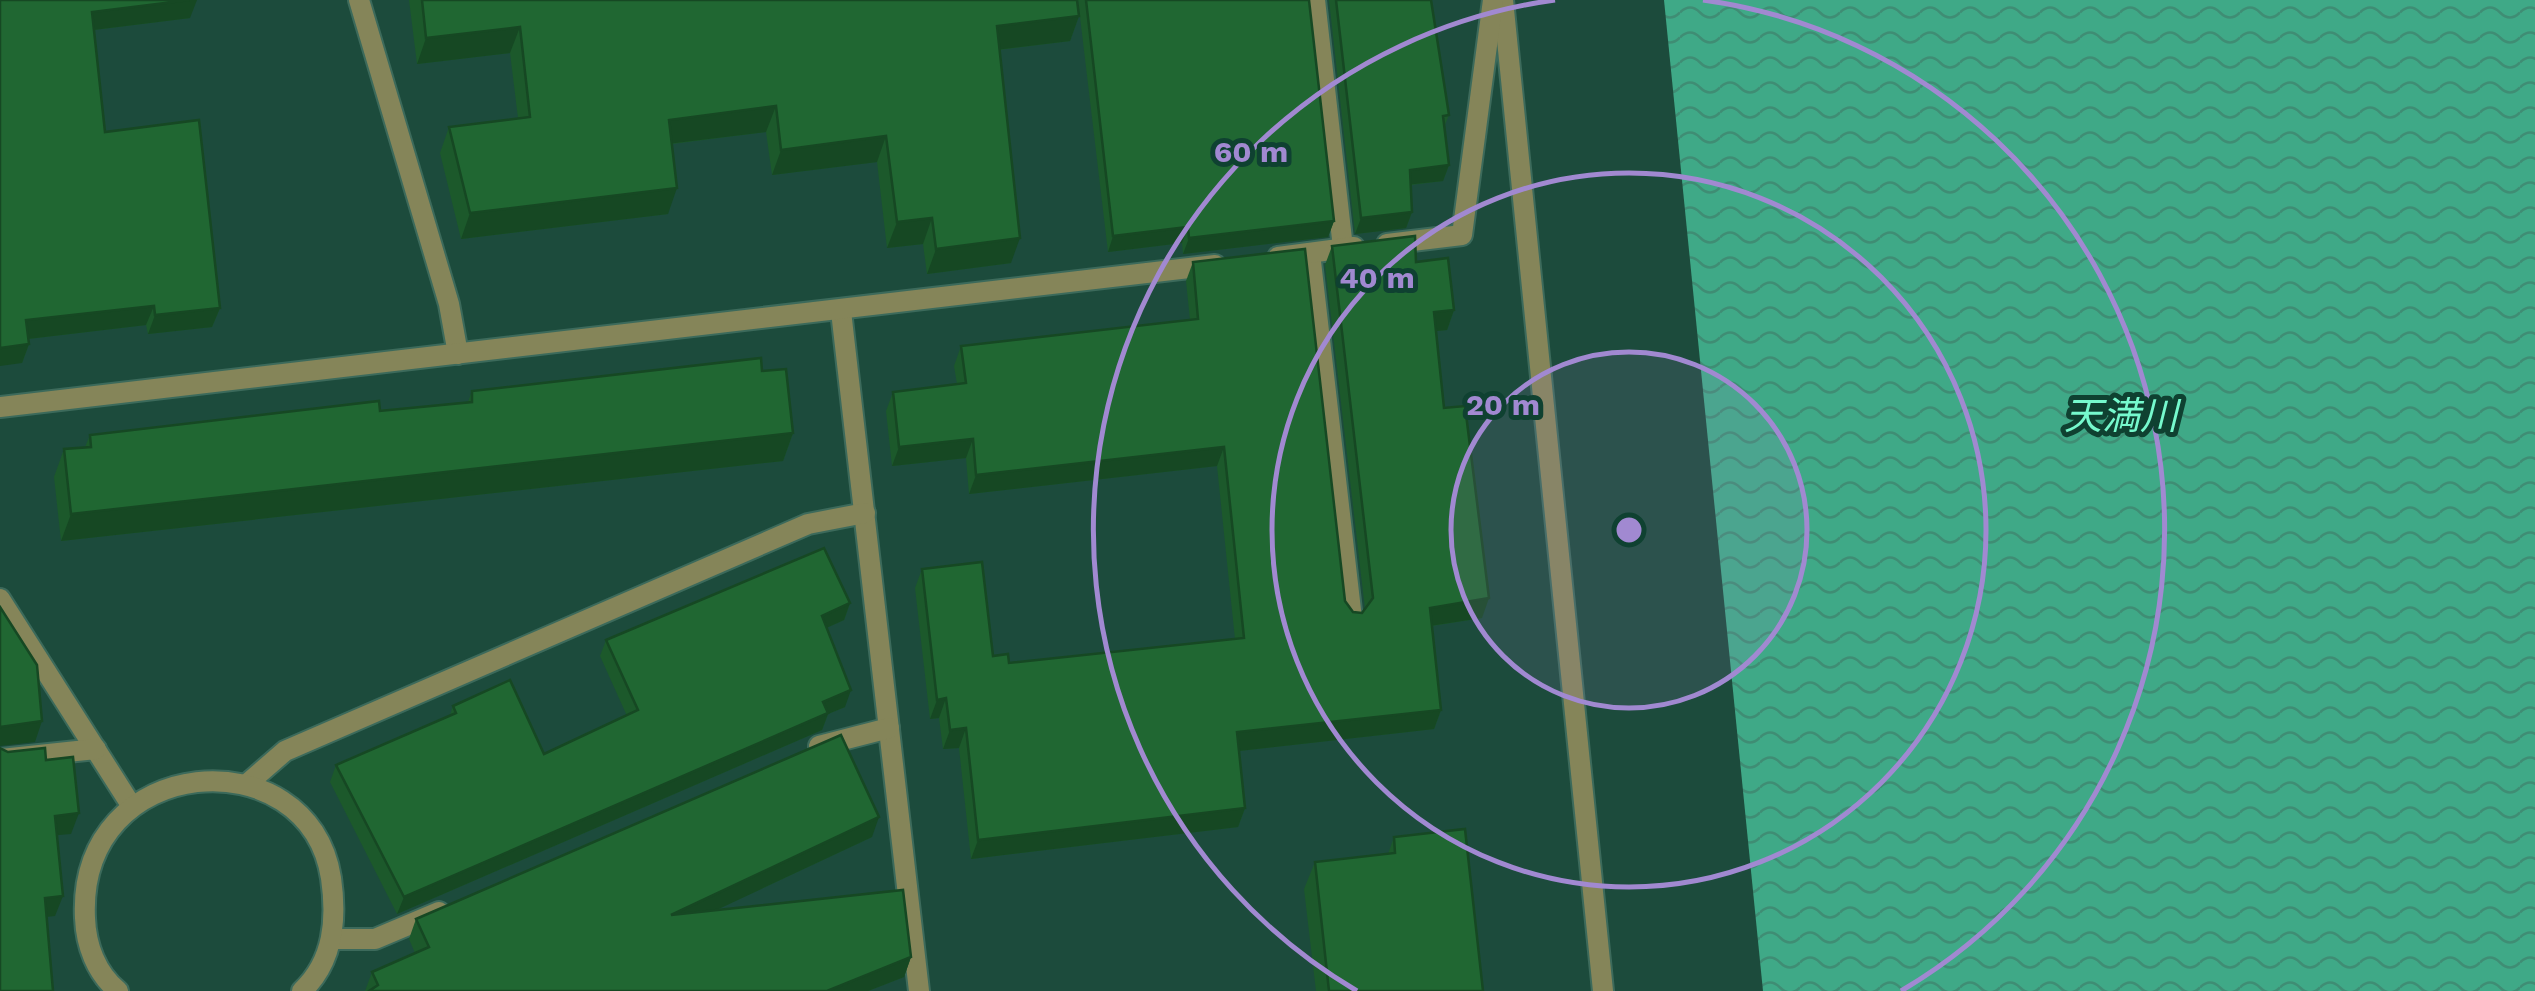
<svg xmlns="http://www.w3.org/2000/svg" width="2535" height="991" font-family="'Work Sans','Noto Sans JP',sans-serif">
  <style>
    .water { fill: url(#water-waves) }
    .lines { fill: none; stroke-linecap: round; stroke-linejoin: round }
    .street-casing { stroke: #3c6a5b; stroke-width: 24 }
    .street { stroke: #858559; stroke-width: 20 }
    .wall { fill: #1c592b }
    .shaded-wall { fill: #164823 }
    .building { fill: #206732; stroke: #164823; stroke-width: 2.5 }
    .ring { fill: none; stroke: #a189d1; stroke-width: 5 }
    .labels { text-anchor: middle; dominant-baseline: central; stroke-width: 10; stroke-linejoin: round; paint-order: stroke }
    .water-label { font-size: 38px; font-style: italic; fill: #76f9cd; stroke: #0f4131 }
    .centre { fill: #a189d1; stroke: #0f4131; stroke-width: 5 }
    .ring-label { font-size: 30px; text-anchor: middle; font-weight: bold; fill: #a189d1; stroke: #0f4131; stroke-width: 10; stroke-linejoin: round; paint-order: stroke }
  </style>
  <defs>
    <pattern id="water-waves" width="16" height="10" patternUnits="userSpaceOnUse" patternTransform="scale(2.5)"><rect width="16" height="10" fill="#3fa987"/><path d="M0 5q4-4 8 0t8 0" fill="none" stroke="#3f8d74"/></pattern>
  </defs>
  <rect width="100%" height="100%" fill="#1c4b3c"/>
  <polygon class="water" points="1664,0 2535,0 2535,991 1763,991"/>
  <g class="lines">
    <defs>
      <g id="street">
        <polyline points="359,0 449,304 458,354"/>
        <polyline points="1315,0 1343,248"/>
        <polyline points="1503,0 1603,991"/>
        <polyline points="1387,244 1462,235 1493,0"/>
        <polyline points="1310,253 1352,619"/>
        <polyline points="1278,257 1354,247"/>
        <polyline points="841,311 919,991"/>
        <polyline points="0,407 1215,265"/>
        <polyline points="0,599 131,805"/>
        <polyline points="819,746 889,728"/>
        <polyline points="0,759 96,749"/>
        <polyline points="247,784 285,751 808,524 865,513"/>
        <polyline points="332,939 375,939 439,912"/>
        <path d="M118,991C96,973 86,945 85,918C77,751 309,736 331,878C337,919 334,961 302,991"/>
      </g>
    </defs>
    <use href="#street" class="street-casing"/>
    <use href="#street" class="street"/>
  </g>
  <g class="wall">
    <polygon points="0,0 190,18 94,30 105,132 220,308 212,327 148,334 146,325 28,339 29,344 22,363"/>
    <polygon points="409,0 1077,0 1079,16 1070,41 999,50 1011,263 927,274 923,244 887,248 877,162 772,175 766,132 672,144 668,214 461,239 440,153 449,127 518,118 510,53 417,64"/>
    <polygon points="1078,0 1309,0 1334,221 1328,237 1183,254 1182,243 1108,252"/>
    <polygon points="1329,0 1431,0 1449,115 1444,127 1449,165 1443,181 1411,185 1412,212 1406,228 1355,234"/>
    <polygon points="1332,246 1416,262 1454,310 1447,330 1436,331 1444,408 1482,618 1432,626 1441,710 1434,729 1239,751 1245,808 1238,827 971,859 959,748 943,749 939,718 930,719 915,588 922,569 993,656 1009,663 1235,639 1217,466 969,494 966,458 892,466 886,411 893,392 957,384 954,366 961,346 1190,320 1186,281 1193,262 1345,601 1353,612 1362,613 1365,609 1325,265"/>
    <polygon points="762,371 793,433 783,461 61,541 54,477 64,449 85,447 90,435 468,402 472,391"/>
    <polygon points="850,603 844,620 826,628 845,707 828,714 822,730 397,914 330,782 336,765 450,715 453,706 544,754 627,716 600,656 606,640"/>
    <polygon points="872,837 716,910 911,957 904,977 868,991 365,991 372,972 415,953 409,939 416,919"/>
    <polygon points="1394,837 1483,991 1316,991 1304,889 1315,862 1388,854"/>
  </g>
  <g class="shaded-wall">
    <polygon points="189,0 197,0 190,18 85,31 92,12"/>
    <polygon points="1079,16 1070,41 987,51 997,26"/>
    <polygon points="520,27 510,53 417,64 426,38"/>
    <polygon points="776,106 766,132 659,145 669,120"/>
    <polygon points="886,136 877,162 772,175 781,150"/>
    <polygon points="1449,165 1443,181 1405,185 1410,170"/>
    <polygon points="677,188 668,214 461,239 470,213"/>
    <polygon points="1412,212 1406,228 1355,234 1361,218"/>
    <polygon points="932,218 923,244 887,248 897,222"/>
    <polygon points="1334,221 1328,237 1183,254 1189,238"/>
    <polygon points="1188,227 1182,243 1108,252 1113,236"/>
    <polygon points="1020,238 1011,263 927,274 936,249"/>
    <polygon points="154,306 146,325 19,340 26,320"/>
    <polygon points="220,308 212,327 148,334 155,315"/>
    <polygon points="1454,310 1447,330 1427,332 1434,312"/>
    <polygon points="29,344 22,363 0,366 0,348"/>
    <polygon points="793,433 783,461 61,541 71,514"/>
    <polygon points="973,439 966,458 892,466 899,447"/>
    <polygon points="1224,447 1217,466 969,494 976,475"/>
    <polygon points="1489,598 1482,618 1423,627 1430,608"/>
    <polygon points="850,603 844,620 815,633 822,616"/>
    <polygon points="851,690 845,707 828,714 822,730 397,914 404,897"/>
    <polygon points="946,698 939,718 930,719 937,700"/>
    <polygon points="1441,710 1434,729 1230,752 1237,732"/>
    <polygon points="42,721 35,742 0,746 0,727"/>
    <polygon points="966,728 959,748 943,749 950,730"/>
    <polygon points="1245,808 1238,827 971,859 978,840"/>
    <polygon points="79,813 71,834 47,836 55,816"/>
    <polygon points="879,817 872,837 663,935 671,915"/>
    <polygon points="63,896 55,916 37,918 45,898"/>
    <polygon points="911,957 904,977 868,991 827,991"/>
  </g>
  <g class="building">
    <polygon points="0,0 189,0 92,12 105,132 199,120 220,308 155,315 154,306 26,320 29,344 0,348"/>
    <polygon points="422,0 1077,0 1079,16 997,26 1020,238 936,249 932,218 897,222 886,136 781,150 776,106 669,120 677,188 470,213 449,127 530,117 520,27 426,38"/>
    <polygon points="1086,0 1309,0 1334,221 1189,238 1188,227 1113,236"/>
    <polygon points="1336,0 1431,0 1449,115 1443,116 1449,165 1410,170 1412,212 1361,218"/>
    <polygon points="1415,236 1416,262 1448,258 1454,310 1434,312 1444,408 1465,406 1489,598 1430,608 1441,710 1237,732 1245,808 978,840 966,728 950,730 946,698 937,700 922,569 982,562 993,656 1008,654 1009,663 1244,638 1224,447 976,475 973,439 899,447 893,392 966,383 961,346 1198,319 1193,262 1305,249 1345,601 1353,612 1362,613 1373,598 1332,246"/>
    <polygon points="761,358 762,371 786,369 793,433 71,514 64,449 91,447 90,435 379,401 380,411 472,402 472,391"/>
    <polygon points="824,548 850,603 822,616 851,690 823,702 828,713 404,897 336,765 456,713 453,706 510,680 544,754 638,710 606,640"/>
    <polygon points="0,607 37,665 42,721 0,727"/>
    <polygon points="841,735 879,817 671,915 903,890 911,957 827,991 369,991 378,985 372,972 429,947 416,919"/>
    <polygon points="0,748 8,752 45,748 46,760 73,757 79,813 55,816 63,896 45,898 53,991 0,991"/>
    <polygon points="1465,829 1483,991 1329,991 1315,862 1395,853 1394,837"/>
  </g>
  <circle cx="1629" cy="530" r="178" fill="#a189d1" fill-opacity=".12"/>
  <g class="ring">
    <circle cx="1629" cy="530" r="178"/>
    <circle cx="1629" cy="530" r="357"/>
    <path d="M1357 991A535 535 0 0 1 1555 0M1703 0A535 535 0 0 1 1901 991"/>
  </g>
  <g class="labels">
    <g class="water-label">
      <text x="2121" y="416">天満川</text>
    </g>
  </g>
  <circle cx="1629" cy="530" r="15" class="centre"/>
  <g class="ring-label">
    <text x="1251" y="162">60 m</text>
    <text x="1377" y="288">40 m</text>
    <text x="1503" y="415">20 m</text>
  </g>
</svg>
